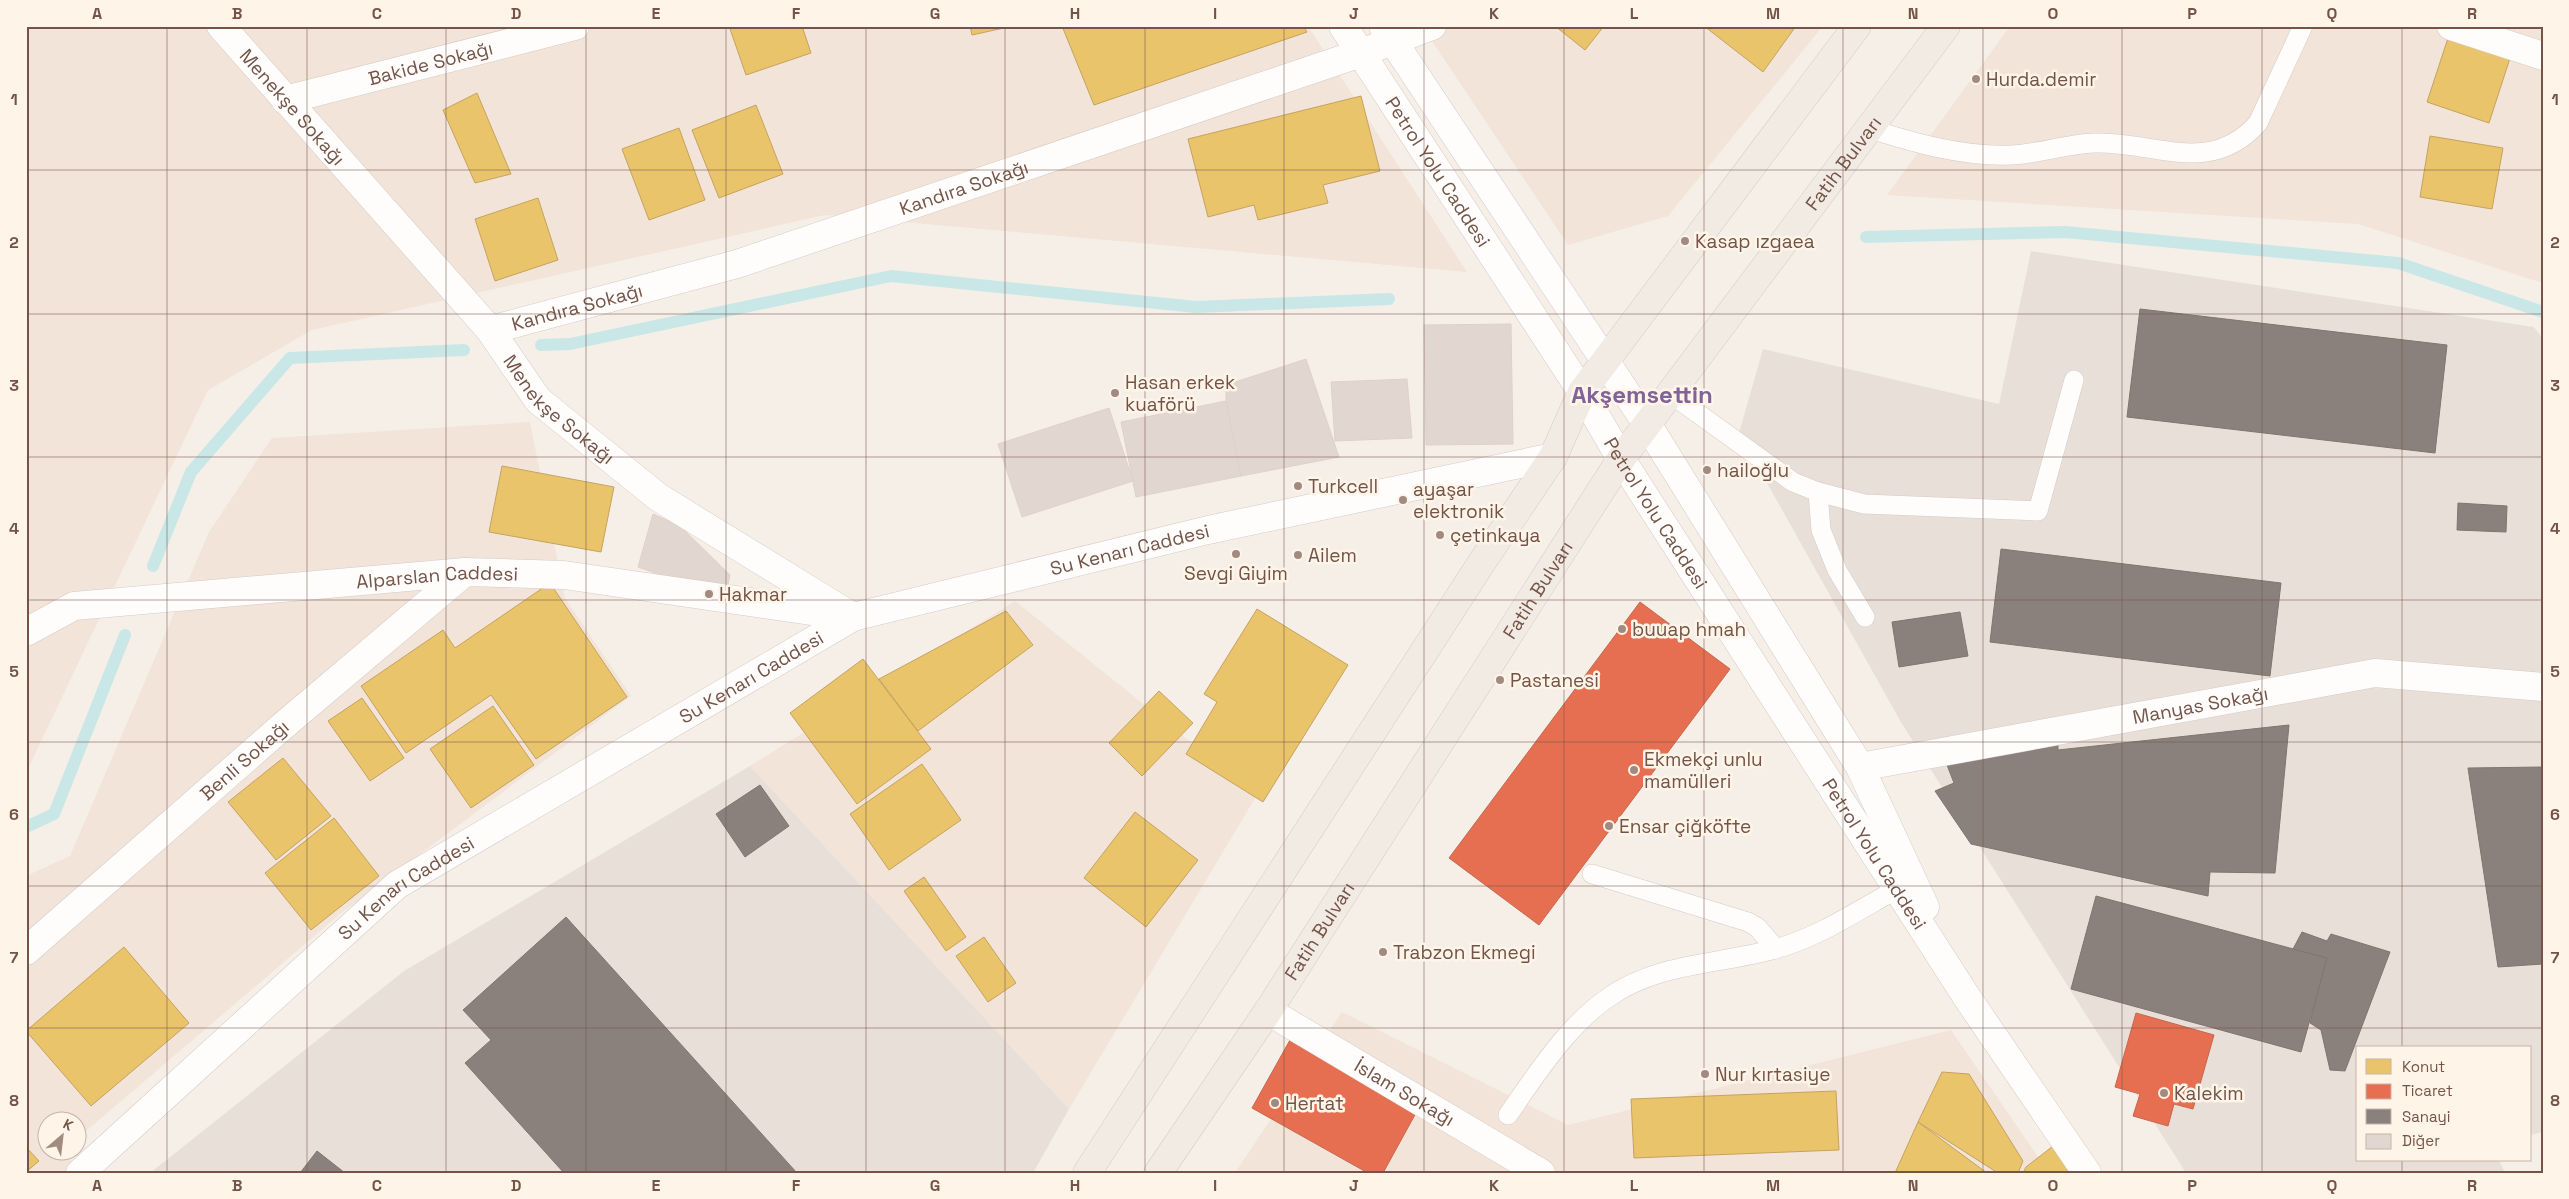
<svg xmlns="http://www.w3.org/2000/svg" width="2569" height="1199" font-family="'Space Grotesk',sans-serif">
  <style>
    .residential { fill: #f2e4d8 }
    .industrial { fill: #e9dfd9 }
    .homes { fill: #e9c46a; stroke: #c6a260 }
    .shops { fill: #e76f51; stroke: #c4674e }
    .industry { fill: #8a817c; stroke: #83746c }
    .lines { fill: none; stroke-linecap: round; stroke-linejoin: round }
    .stream { stroke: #c9e7e7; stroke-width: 12 }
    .building { fill: #e2d7d0; stroke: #dfd1ca }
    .lane-casing { stroke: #d4cac5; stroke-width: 20 }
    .street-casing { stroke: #d4cac5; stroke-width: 29 }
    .secondary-casing { stroke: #d4cac4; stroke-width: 29 }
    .primary-casing { stroke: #d5cac5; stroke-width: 29 }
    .lane { stroke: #fefdfc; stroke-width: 19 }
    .street { stroke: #fefdfc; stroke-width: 28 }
    .secondary { stroke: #fefdfc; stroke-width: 28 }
    .primary { stroke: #f2ebe4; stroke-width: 28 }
    .grid { fill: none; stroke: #745448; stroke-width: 1; stroke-opacity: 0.55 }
    .poi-dot { fill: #a28a80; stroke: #fff4e8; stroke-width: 2 }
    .labels { text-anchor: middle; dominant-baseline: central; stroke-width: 5; stroke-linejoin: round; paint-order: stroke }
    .street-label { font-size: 19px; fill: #745448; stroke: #fff4e8 }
    .poi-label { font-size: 19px; fill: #745448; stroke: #fff4e8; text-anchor: start }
    .district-label { font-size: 24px; font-weight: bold; fill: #816497; stroke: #fff4e8 }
    .neatline { fill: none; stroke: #745448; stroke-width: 2 }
    .grid-label { font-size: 16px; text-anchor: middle; font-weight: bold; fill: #745448 }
  </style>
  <rect width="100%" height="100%" fill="#f6efe8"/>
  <g class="residential">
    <polygon points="26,26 1308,26 1467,272 825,215 312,330 208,390 26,773"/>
    <polygon points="1422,26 1823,26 1668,216 1568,245"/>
    <polygon points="2010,26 2543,26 2543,283 2358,224 1887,195"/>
    <polygon points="530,422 565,598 631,696 340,914 78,1138 78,1122 48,1122 48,1152 62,1152 84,1173 26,1173 26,876 70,856 209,532 272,438"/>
    <polygon points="1015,601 1257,795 1069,1109 750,766"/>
    <polygon points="1342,1012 1568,1125 1951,1030 2049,1173 1235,1173"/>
  </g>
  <g class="industrial">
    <polygon points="2031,251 2534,327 2543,339 2543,1132 2530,1135 2530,1048 2358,1048 2358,1160 2499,1160 2505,1173 2186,1173 1902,724 1739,433 1763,349 1999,404"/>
    <polygon points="750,766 1069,1109 1033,1173 150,1173 404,971"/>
  </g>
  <g class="homes">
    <polygon points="729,26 802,26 811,53 746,75"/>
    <polygon points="970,26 1013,26 972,35"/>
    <polygon points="1062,26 1303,26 1307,32 1094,105"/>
    <polygon points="1555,26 1604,26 1585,50"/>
    <polygon points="1704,26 1796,26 1763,72"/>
    <polygon points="2450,32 2512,52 2489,123 2427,102"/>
    <polygon points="477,93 511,174 475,183 443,110"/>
    <polygon points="1361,96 1380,171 1323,185 1328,203 1258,220 1254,205 1208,217 1188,139"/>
    <polygon points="756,105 783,174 719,198 692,130"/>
    <polygon points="679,128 705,200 649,220 622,149"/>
    <polygon points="2430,136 2503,148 2492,209 2420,197"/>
    <polygon points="538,198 558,260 495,281 475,219"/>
    <polygon points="502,466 614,487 601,552 489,532"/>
    <polygon points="550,583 627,697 536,759 491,695 406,753 361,686 443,630 455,648"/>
    <polygon points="1257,609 1348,665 1263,802 1186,754 1217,702 1204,694"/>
    <polygon points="1006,611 1033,645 918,731 879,679"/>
    <polygon points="863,659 931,749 857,804 790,713"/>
    <polygon points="1159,691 1193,723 1142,776 1109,743"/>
    <polygon points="362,698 404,758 370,781 328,721"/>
    <polygon points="493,706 534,765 471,808 430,749"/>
    <polygon points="283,758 331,816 276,860 228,802"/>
    <polygon points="922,764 961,820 889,870 850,814"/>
    <polygon points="1135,812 1198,860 1146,927 1084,878"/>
    <polygon points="334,818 379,876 311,930 265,873"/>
    <polygon points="924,877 966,937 946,951 904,891"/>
    <polygon points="984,937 1016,983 988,1002 956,956"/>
    <polygon points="124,947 189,1023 91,1106 26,1031"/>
    <polygon points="1942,1072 1969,1074 2023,1161 2018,1173 1998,1173 1918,1122"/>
    <polygon points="1836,1091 1839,1150 1634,1158 1631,1099"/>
    <polygon points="1918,1122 1987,1173 1895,1173"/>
    <polygon points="2053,1146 2072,1173 2023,1173 2026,1167"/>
    <polygon points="26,1147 39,1161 26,1172"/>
  </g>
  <g class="shops">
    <polygon points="1640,602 1730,669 1539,925 1449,858"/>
    <polygon points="2136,1013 2214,1035 2193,1109 2174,1104 2168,1126 2133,1116 2140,1094 2115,1087"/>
    <polygon points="1290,1040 1417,1111 1383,1173 1368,1173 1252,1108"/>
  </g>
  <g class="industry">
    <polygon points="2140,309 2447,345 2435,453 2127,417"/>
    <polygon points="2458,503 2507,506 2506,532 2457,530"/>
    <polygon points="2001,549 2281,583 2270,676 1990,642"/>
    <polygon points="1960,612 1968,656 1899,667 1892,622"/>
    <polygon points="2289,725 2275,873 2210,872 2208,896 1971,844 1935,791 1954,783 1947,765 2058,741 2058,750"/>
    <polygon points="2543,767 2543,964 2498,967 2468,768"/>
    <polygon points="760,785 789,826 745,857 716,814"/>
    <polygon points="2096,896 2327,958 2301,1052 2071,989"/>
    <polygon points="566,917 797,1173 564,1173 465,1063 491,1040 463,1010"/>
    <polygon points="2302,932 2327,941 2331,934 2390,952 2345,1071 2330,1070 2321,1030 2310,1023 2327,958 2293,949"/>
    <polygon points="317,1151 345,1173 300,1173"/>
  </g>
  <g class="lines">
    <g class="stream">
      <polyline points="1866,237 2065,232 2398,263 2543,312"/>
      <polyline points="541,345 570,344 891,276 1196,307 1389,299"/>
      <polyline points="153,566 191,472 290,358 464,350"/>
      <polyline points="26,827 54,814 125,635"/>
    </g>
  </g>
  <g class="building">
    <polygon points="1511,324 1513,444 1426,445 1424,325"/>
    <polygon points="1306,359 1339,457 1241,476 1226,401 1226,385"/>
    <polygon points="1407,379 1412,438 1335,441 1331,382"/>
    <polygon points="1226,401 1241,476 1136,497 1121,422"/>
    <polygon points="1109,408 1133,481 1022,517 998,444"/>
    <polygon points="653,514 680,526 730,575 725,598 638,567"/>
  </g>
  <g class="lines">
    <defs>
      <g id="lane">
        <path d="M1870,129C1915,143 1963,157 2011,155C2039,154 2066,144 2094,143C2155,141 2210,177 2258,123L2303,26"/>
        <polyline points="1671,394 1793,482 1818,492 1864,504 2038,511 2074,380"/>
        <polyline points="1818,492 1821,530 1837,570 1865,617"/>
        <polyline points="1592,874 1748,922 1757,927 1776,949"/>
        <path d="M1508,1115C1538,1072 1567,1025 1612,995C1659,963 1721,964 1775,949C1819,937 1857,911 1897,889"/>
      </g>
      <g id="street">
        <path id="s1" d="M221,26L490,330L538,400L658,497L853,617"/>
        <polyline points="2451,26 2543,56"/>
        <path id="s2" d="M285,100L575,26"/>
        <path id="s3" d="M490,330L737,264L1361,53L1432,26"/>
        <path id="s4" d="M1860,767L2375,673L2543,687"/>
        <path id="s5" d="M26,951L284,725L465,572"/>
        <path id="s6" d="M1268,1011L1541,1173"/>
        <path id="s7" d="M80,1173L397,885L853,617L1208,530L1553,457"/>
      </g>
      <g id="secondary">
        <path id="s8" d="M1343,26L1582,392L1621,459L1968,999L2087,1173"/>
        <polyline points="1383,26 1647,424 1860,767 1925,907"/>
        <path id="s9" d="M26,632L74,606L465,572L564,575L853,617"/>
      </g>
      <g id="primary">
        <polyline points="1087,1173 1482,562 1553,457 1582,392 1857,26"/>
        <path id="s10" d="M1158,1173L1268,1011L1621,459L1946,26"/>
      </g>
    </defs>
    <use href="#lane" class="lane-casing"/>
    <use href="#street" class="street-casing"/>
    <use href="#secondary" class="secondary-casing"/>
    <use href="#primary" class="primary-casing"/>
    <use href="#lane" class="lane"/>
    <use href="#street" class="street"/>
    <use href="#secondary" class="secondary"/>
    <use href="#primary" class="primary"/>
  </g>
  <path class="grid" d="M167,26V1173M307,26V1173M446,26V1173M586,26V1173M726,26V1173M866,26V1173M1005,26V1173M1145,26V1173M1284,26V1173M1424,26V1173M1564,26V1173M1704,26V1173M1843,26V1173M1983,26V1173M2122,26V1173M2262,26V1173M2402,26V1048M26,170H2543M26,314H2543M26,457H2543M26,600H2543M26,742H2543M26,886H2543M26,1028H2543M2402,1160V1173"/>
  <g class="poi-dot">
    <circle cx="1976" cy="79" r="5"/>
    <circle cx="1685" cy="241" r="5"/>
    <circle cx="1115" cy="393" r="5"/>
    <circle cx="1707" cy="470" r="5"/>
    <circle cx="1298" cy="486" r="5"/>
    <circle cx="1403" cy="500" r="5"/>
    <circle cx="1440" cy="535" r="5"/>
    <circle cx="1236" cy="554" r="5"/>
    <circle cx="1298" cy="555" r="5"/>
    <circle cx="709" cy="594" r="5"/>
    <circle cx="1622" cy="629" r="5"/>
    <circle cx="1500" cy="680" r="5"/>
    <circle cx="1634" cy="770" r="5"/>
    <circle cx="1609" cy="826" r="5"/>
    <circle cx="1383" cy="952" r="5"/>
    <circle cx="1705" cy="1074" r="5"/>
    <circle cx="2164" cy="1093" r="5"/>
    <circle cx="1275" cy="1103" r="5"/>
  </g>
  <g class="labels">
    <g class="street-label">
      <text stroke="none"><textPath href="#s2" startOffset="150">Bakide Sokağı</textPath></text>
      <text stroke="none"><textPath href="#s1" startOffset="108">Menekşe Sokağı</textPath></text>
      <text stroke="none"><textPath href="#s10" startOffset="1221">Fatih Bulvarı</textPath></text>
      <text stroke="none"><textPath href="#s8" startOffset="174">Petrol Yolu Caddesi</textPath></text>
      <text stroke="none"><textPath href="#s3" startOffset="495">Kandıra Sokağı</textPath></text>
      <text stroke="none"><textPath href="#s3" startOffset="90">Kandıra Sokağı</textPath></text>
      <text stroke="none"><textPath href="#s1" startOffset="512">Menekşe Sokağı</textPath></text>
      <text stroke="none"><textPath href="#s8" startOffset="579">Petrol Yolu Caddesi</textPath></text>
      <text stroke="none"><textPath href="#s7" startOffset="1242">Su Kenarı Caddesi</textPath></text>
      <text stroke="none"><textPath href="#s9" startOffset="419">Alparslan Caddesi</textPath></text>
      <text stroke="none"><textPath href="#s10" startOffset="696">Fatih Bulvarı</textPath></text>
      <text stroke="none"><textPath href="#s7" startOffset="839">Su Kenarı Caddesi</textPath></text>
      <text stroke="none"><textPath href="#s4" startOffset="346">Manyas Sokağı</textPath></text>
      <text stroke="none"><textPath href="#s5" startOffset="290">Benli Sokağı</textPath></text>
      <text stroke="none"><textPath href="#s8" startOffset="984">Petrol Yolu Caddesi</textPath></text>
      <text stroke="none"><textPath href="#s7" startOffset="434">Su Kenarı Caddesi</textPath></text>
      <text stroke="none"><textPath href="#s10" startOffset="291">Fatih Bulvarı</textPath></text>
      <text stroke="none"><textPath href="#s6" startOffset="159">İslam Sokağı</textPath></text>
    </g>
    <g class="poi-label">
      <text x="1986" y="79">Hurda.demir</text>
      <text x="1695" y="241">Kasap ızgaea</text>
      <text x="1125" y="382">Hasan erkek<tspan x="1125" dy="22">kuaförü</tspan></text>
      <text x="1717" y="470">hailoğlu</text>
      <text x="1308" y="486">Turkcell</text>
      <text x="1413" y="489">ayaşar<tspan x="1413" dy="22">elektronik</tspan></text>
      <text x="1450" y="535">çetinkaya</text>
      <text x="1308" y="555">Ailem</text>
      <text x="1236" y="573" text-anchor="middle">Sevgi Giyim</text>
      <text x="719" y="594">Hakmar</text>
      <text x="1632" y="629">buuap hmah</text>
      <text x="1510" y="680">Pastanesi</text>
      <text x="1644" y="759">Ekmekçi unlu<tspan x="1644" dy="22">mamülleri</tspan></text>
      <text x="1619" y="826">Ensar çiğköfte</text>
      <text x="1393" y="952">Trabzon Ekmegi</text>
      <text x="1715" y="1074">Nur kırtasiye</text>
      <text x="2174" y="1093">Kalekim</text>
      <text x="1285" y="1103">Hertat</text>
    </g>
    <g class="district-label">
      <text x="1642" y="394">Akşemsettin</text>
    </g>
  </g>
  <rect width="2569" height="1199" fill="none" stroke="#fff4e8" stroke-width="55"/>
  <rect x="2356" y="1046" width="175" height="115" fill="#fff4e8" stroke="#c7b4a8"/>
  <rect x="2366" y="1059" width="25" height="15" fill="#e9c46a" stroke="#c7b4a8"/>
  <text x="2402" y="1072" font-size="15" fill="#745448">Konut</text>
  <rect x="2366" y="1084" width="25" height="15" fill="#e76f51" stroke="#c7b4a8"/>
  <text x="2402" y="1096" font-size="15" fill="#745448">Ticaret</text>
  <rect x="2366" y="1109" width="25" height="15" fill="#8a817c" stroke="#c7b4a8"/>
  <text x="2402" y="1122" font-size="15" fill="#745448">Sanayi</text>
  <rect x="2366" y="1134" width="25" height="15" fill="#e2d7d0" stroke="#c7b4a8"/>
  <text x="2402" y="1146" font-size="15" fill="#745448">Diğer</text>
  <g transform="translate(62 1136) rotate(28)"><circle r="24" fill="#fff4e8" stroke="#c7b4a8"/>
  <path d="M0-4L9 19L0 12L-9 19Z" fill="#a28a80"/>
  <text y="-8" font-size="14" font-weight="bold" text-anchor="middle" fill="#745448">K</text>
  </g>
  <rect x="28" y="28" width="2514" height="1144" class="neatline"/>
  <g class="grid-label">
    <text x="97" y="19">A</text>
    <text x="237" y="19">B</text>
    <text x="377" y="19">C</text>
    <text x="516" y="19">D</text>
    <text x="656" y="19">E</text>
    <text x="796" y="19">F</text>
    <text x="935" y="19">G</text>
    <text x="1075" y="19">H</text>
    <text x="1215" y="19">I</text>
    <text x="1354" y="19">J</text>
    <text x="1494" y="19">K</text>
    <text x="1634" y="19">L</text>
    <text x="1773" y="19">M</text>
    <text x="1913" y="19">N</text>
    <text x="2053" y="19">O</text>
    <text x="2192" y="19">P</text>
    <text x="2332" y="19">Q</text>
    <text x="2472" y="19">R</text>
    <text x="14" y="105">1</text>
    <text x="2555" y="105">1</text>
    <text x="14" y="248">2</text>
    <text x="2555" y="248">2</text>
    <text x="14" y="391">3</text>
    <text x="2555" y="391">3</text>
    <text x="14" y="534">4</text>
    <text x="2555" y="534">4</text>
    <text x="14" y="677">5</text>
    <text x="2555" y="677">5</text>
    <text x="14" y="820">6</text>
    <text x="2555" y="820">6</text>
    <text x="14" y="963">7</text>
    <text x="2555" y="963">7</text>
    <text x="14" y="1106">8</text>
    <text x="2555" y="1106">8</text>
    <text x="97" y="1191">A</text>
    <text x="237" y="1191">B</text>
    <text x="377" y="1191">C</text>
    <text x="516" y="1191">D</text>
    <text x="656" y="1191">E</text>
    <text x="796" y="1191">F</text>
    <text x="935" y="1191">G</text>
    <text x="1075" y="1191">H</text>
    <text x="1215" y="1191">I</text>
    <text x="1354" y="1191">J</text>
    <text x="1494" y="1191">K</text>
    <text x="1634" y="1191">L</text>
    <text x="1773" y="1191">M</text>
    <text x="1913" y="1191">N</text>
    <text x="2053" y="1191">O</text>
    <text x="2192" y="1191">P</text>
    <text x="2332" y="1191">Q</text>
    <text x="2472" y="1191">R</text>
  </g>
</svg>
